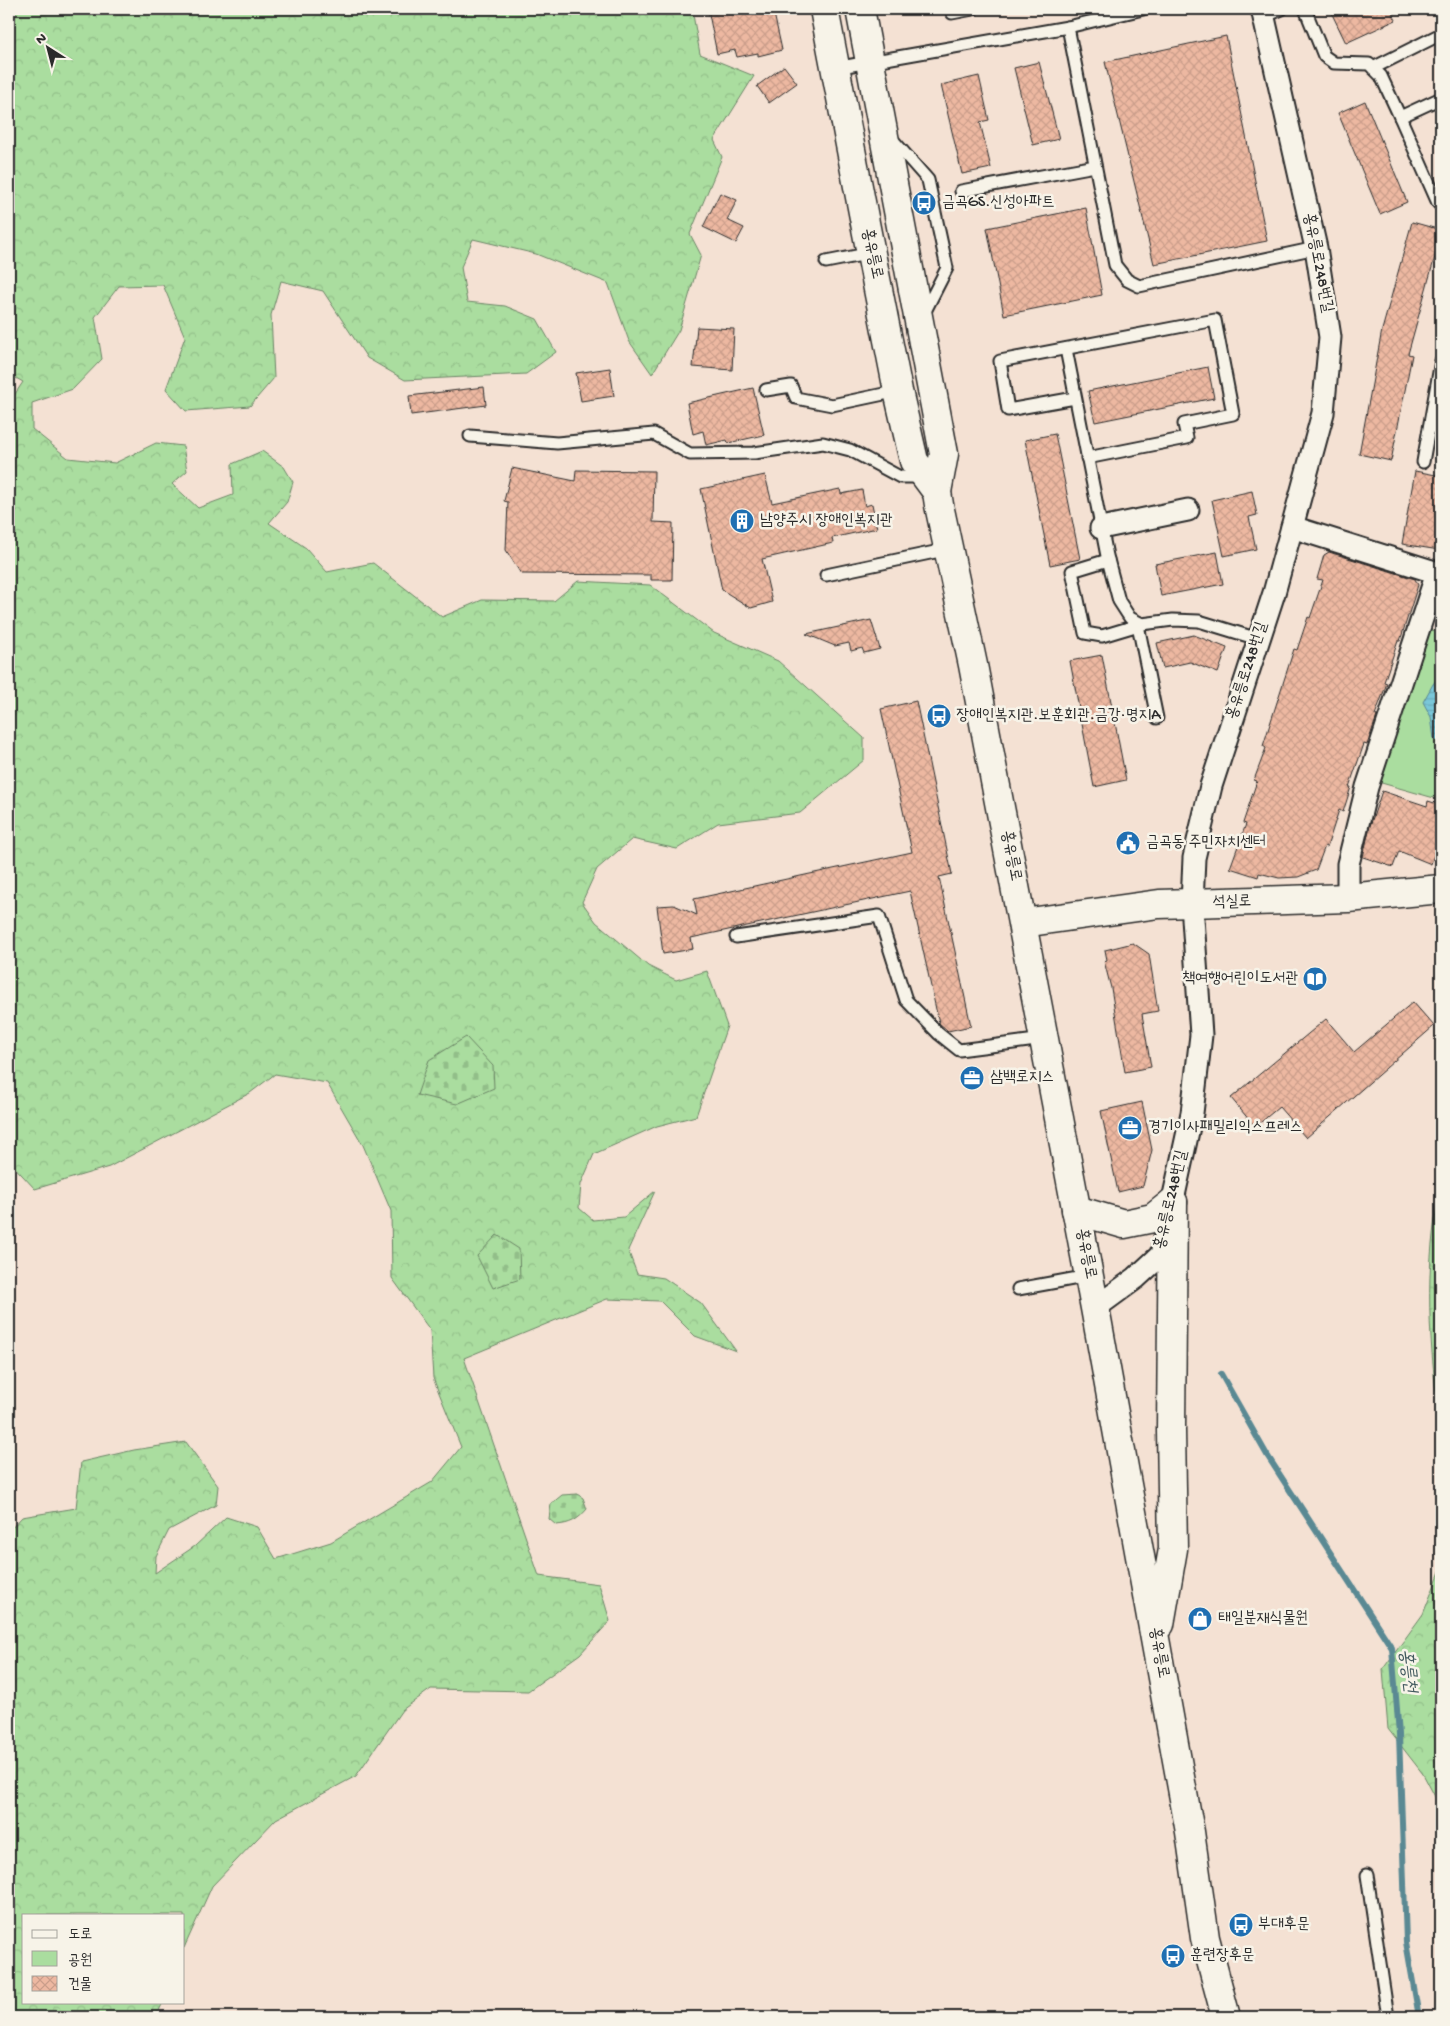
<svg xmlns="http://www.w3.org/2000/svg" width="1450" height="2026" font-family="'Gochi Hand','Poor Story',sans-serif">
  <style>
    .green { fill: #aadd9f; stroke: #6a8465 }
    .forest { fill: url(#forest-crowns); stroke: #6a8465 }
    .cemetery { fill: url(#cemetery-stones); stroke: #6a8465 }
    .water { fill: url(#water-rules); stroke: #5a8993 }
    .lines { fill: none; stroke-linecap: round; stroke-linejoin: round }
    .stream { stroke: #5a8993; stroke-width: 6 }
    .building { fill: url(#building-cross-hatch); stroke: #2b2b2b }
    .lane-casing { stroke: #2b2b2b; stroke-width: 15 }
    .street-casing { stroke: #2b2b2b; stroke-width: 25 }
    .secondary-casing { stroke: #2b2b2b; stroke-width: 31 }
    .lane { stroke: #f7f3e8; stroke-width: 11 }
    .street { stroke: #f7f3e8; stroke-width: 21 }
    .secondary { stroke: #f7f3e8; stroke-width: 28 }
    .labels { text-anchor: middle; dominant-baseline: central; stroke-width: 5; stroke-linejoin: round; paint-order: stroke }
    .poi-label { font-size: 16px; fill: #2b2b2b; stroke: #f7f3e8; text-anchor: start }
    .street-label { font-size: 16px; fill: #2b2b2b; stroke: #f7f3e8 }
    .water-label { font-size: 18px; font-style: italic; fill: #435a5f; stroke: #f7f3e8 }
  </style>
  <defs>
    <pattern id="forest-crowns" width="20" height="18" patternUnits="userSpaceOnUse" patternTransform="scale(1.25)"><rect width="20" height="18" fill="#aadd9f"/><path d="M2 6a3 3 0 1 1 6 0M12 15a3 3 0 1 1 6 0" fill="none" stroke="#92be89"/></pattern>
    <pattern id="cemetery-stones" width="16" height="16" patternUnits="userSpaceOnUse" patternTransform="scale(1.25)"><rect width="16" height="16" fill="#aadd9f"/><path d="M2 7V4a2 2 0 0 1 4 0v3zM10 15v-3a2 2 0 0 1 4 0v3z" fill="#92be89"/></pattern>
    <pattern id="water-rules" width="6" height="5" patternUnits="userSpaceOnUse" patternTransform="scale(1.25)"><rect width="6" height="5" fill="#7ac7d9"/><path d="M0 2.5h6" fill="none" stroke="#6aabba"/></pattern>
    <pattern id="building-cross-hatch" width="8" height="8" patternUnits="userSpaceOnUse" patternTransform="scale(1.25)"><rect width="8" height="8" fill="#edb8a1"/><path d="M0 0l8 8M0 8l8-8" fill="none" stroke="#cb9e8b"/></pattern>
  </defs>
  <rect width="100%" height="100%" fill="#f4e1d3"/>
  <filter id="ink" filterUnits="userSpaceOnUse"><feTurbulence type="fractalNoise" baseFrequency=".02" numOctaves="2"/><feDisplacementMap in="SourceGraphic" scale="10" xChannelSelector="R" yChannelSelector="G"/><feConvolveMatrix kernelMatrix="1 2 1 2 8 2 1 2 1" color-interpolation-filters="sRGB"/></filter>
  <g filter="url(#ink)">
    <polygon class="green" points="1426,628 1441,633 1441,800 1378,782"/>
    <g class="forest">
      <polygon points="9,9 692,9 700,54 754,76 714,140 722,157 690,234 701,255 679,330 652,374 629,341 608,283 536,254 473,239 461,267 467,302 505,306 537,319 556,352 526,374 405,380 367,358 323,291 281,281 271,315 274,378 250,406 186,411 166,389 185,337 163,285 119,286 95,317 102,359 73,389 32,403 32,429 68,458 115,463 156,443 183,446 187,471 172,484 198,508 233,495 232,464 262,451 284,467 293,482 287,502 269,523 306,548 327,572 373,563 442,617 482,600 554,601 578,581 650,585 714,633 778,661 864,738 864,760 800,813 718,823 677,849 632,839 597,869 582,902 596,922 648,966 676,980 707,971 727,1026 696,1116 657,1126 594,1154 581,1184 579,1208 593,1220 624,1217 655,1191 628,1250 637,1274 664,1278 701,1303 736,1351 695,1336 660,1301 607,1299 464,1358 539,1576 599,1584 610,1621 580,1654 528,1691 431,1689 402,1710 356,1776 276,1819 212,1886 184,1948 184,1915 24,1915 24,2002 163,2002 159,2011 142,2017 23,2017 21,2015 9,2011 9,1799 14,1792 9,1752 9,1531 22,1517 76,1508 81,1462 134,1450 186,1442 218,1486 216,1505 169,1530 156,1556 155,1573 195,1546 226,1517 257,1527 276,1559 331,1542 432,1482 461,1447 433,1378 430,1330 392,1278 391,1211 363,1145 327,1083 275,1074 250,1093 109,1167 35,1189 9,1161 9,403 23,382 9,374"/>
      <path d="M1441,1188V1428C1429,1350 1423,1265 1441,1188Z"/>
      <polygon points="1441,1569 1441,1808 1423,1774 1388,1729 1383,1669 1423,1614"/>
    </g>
    <g class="cemetery">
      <polygon points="466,1037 493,1066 494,1088 457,1104 417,1095 429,1060"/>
      <polygon points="497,1235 519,1249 520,1279 493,1288 477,1256"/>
      <path d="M577,1494L583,1498L587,1509C578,1520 570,1524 556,1525L549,1519L551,1504L562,1495Z"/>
    </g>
    <polygon class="water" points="1441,674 1441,744 1434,739 1431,717 1423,702 1433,684"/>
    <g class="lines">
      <polyline class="stream" points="1221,1374 1267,1455 1392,1648 1399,1734 1406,1942 1419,2017"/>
    </g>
    <g class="building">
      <polygon points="708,9 773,9 782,50 758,56 758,53 737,57 735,50 717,54"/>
      <polygon points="1343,9 1390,9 1396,20 1346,43 1332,14"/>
      <polygon points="1226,36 1267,241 1154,264 1105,62"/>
      <polygon points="1039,62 1059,139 1033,145 1014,68"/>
      <polygon points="784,66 797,83 769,103 757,86"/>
      <polygon points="979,76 989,120 980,122 991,168 962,174 941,85"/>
      <polygon points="1365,101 1407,202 1380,214 1338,113"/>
      <polygon points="720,193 737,200 727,220 744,228 736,243 703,227"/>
      <polygon points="1086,208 1102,295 1004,315 987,228"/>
      <polygon points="1412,222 1441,230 1441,235 1408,354 1412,355 1391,461 1359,454 1382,330"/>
      <polygon points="697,327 734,329 732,370 693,367"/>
      <polygon points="1208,367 1214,398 1095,422 1088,391"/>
      <polygon points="610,368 614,396 581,401 576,373"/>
      <polygon points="484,387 486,405 411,415 409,396"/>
      <polygon points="753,388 764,435 728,443 727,440 706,445 703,431 693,434 687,403"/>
      <polygon points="1055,434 1080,559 1050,565 1025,440"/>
      <polygon points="512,468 575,481 576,470 654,471 653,522 673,523 672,580 651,580 651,575 521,574 506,550 508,502 504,501"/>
      <polygon points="1415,471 1441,476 1441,536 1439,550 1402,544"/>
      <polygon points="765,475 772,503 840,489 841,494 862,490 865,506 872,504 877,528 832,538 833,543 762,559 772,602 751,608 722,590 701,489"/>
      <polygon points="1252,491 1257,515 1249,517 1256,549 1224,556 1212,500"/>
      <polygon points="1217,552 1223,584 1161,596 1155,564"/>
      <polygon points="1329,552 1415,579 1418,585 1400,641 1398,641 1384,682 1387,683 1375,715 1377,716 1367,745 1364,744 1349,787 1351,787 1343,812 1339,810 1327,847 1325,846 1316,870 1298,877 1279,878 1259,873 1258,877 1230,868 1246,824 1243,823 1257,781 1254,780 1266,748 1263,746 1294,649 1297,650 1308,617 1310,618 1323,580 1317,579 1324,555"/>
      <polygon points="871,620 880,649 864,653 862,648 851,651 849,643 835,646 806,634"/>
      <polygon points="1194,635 1227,648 1218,673 1190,662 1163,668 1157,643"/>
      <polygon points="1102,655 1126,780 1094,787 1070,661"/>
      <polygon points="916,701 952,874 939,877 971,1026 948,1031 939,1023 910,891 691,938 693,949 663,954 657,906 674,905 697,915 694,899 912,852 881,709"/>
      <polygon points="1382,791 1427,806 1428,801 1441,805 1441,835 1431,864 1399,851 1393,867 1363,857 1370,826"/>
      <polygon points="1133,943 1149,954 1158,1011 1142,1014 1151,1067 1125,1072 1111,988 1104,961 1107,960 1105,950"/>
      <polygon points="1413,1002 1434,1026 1306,1138 1279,1107 1255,1127 1231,1098 1326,1019 1354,1052"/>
      <polygon points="1142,1102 1152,1150 1143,1186 1118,1192 1101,1111"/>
    </g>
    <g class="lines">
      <defs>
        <g id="lane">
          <polyline points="1305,9 1324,56 1334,63 1369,64 1381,76 1400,117 1441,98"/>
          <polyline points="952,13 973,9"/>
          <polyline points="1264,17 1282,9"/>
          <polyline points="1068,27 1143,9"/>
          <polyline points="835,68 1068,27 1115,265 1127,280 1139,286 1316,248"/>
          <polyline points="1373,68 1441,34"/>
          <polyline points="1400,117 1438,203 1441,205"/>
          <polyline points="891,138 928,180 947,268 923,315"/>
          <polyline points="961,191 1095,166"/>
          <polyline points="826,262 872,253"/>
          <polyline points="1066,349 1107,556 1119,601 1130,618 1142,624 1173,620 1199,621 1258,639"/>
          <polyline points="766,390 791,386 796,398 832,405 898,391"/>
          <polyline points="1075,398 1008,410 1000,361 1215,320 1233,414 1184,424 1187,438 1087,458"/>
          <polyline points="470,436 557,443 654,434 690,454 754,453 823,443 850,450 900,477 922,477"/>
          <polyline points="1423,462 1441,361"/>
          <polyline points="1108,560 1072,571 1085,633 1102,636 1142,624"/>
          <polyline points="826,575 949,549"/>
          <polyline points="1138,625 1157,718"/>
          <polyline points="736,937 879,916 906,1000 939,1034 959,1050 1044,1039"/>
          <polyline points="1018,1289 1089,1276"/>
          <polyline points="1367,1875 1388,2017"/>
        </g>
        <g id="street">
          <polyline points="1292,527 1441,574"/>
          <polyline points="1101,528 1188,510"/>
          <polyline points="1348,898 1348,864 1367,787 1437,573"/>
          <polyline points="1095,1308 1136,1278 1161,1255 1192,1113 1201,1035 1192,904 1194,858 1211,786 1274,593 1323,413 1330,337 1316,248 1262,9"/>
        </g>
        <g id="secondary">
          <polyline points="824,9 865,223 898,391 914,461 937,492"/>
          <polyline points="860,9 944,454 937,492 939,505 973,665 1095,1308 1190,1832 1205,1938 1226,2017"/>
          <polyline points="1023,923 1159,904 1348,898 1441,889"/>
          <polyline points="1076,1210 1124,1224 1153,1218 1173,1202"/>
          <polyline points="1160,1624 1173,1549 1171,1430 1173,1202"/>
        </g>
      </defs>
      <use href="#lane" class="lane-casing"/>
      <use href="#street" class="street-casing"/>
      <use href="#secondary" class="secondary-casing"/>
      <use href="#lane" class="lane"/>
      <use href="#street" class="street"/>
      <use href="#secondary" class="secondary"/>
    </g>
  </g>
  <defs>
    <symbol id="bus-disc" viewBox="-11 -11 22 22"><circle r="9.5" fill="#1f6fb2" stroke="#f7f3e8"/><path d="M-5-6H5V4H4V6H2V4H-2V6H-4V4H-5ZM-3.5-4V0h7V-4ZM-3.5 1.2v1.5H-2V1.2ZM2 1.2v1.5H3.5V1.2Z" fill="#fff"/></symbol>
    <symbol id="building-disc" viewBox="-11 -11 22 22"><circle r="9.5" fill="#1f6fb2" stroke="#f7f3e8"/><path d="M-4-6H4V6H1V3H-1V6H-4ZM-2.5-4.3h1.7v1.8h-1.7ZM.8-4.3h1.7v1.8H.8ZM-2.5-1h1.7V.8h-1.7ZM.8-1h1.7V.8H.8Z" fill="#fff"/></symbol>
    <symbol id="civic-disc" viewBox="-11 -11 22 22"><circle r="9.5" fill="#1f6fb2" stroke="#f7f3e8"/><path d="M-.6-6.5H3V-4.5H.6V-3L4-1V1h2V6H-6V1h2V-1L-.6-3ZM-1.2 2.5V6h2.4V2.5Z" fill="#fff"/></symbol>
    <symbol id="library-disc" viewBox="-11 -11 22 22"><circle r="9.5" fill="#1f6fb2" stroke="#f7f3e8"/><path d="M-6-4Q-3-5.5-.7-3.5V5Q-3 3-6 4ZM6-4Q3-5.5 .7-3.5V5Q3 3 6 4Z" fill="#fff"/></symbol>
    <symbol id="office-disc" viewBox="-11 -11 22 22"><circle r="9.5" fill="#1f6fb2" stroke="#f7f3e8"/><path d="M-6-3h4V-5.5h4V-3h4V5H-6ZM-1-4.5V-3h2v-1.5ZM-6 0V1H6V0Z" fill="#fff"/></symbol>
    <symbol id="shop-disc" viewBox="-11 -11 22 22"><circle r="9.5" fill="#1f6fb2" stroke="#f7f3e8"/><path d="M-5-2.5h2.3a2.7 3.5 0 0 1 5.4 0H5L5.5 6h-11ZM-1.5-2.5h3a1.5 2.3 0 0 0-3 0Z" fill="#fff"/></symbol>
  </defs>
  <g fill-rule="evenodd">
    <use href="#bus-disc" x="910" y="189" width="28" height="28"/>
    <use href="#building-disc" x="728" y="507" width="28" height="28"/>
    <use href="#bus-disc" x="925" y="702" width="28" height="28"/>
    <use href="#civic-disc" x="1114" y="829" width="28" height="28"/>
    <use href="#library-disc" x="1301" y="965" width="28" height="28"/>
    <use href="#office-disc" x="958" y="1064" width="28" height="28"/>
    <use href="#office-disc" x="1116" y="1114" width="28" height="28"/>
    <use href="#shop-disc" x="1186" y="1605" width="28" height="28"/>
    <use href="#bus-disc" x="1227" y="1911" width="28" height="28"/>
    <use href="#bus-disc" x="1159" y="1942" width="28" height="28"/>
  </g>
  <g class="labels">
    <g class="poi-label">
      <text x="942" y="203">금곡GS.신성아파트</text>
      <text x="760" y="521">남양주시 장애인복지관</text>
      <text x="956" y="716">장애인복지관.보훈회관.금강·명지A</text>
      <text x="1146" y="843">금곡동 주민자치센터</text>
      <text x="1298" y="979" text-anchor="end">책여행어린이도서관</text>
      <text x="990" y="1078">삼백로지스</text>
      <text x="1148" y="1128">경기이사패밀리익스프레스</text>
      <text x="1218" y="1619">태일분재식물원</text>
      <text x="1258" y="1925">부대후문</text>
      <text x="1190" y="1956">훈련장후문</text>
    </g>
    <g class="street-label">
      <text transform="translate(871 254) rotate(78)">홍유릉로</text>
      <text transform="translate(1317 263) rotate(79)">홍유릉로248번길</text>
      <text transform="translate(1248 671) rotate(-72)">홍유릉로248번길</text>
      <text transform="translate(1010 856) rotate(79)">홍유릉로</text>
      <text transform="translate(1232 903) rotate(-2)">석실로</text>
      <text transform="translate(1172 1200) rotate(-77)">홍유릉로248번길</text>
      <text transform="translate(1085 1254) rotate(79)">홍유릉로</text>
      <text transform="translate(1158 1653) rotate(80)">홍유릉로</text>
    </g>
    <g class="water-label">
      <text transform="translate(1407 1671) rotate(83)">홍릉천</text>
    </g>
  </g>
  <rect width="1450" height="2026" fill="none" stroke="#f7f3e8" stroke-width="30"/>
  <rect x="15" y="15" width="1420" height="1996" fill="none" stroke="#2b2b2b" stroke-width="2" filter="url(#ink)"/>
  <rect x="22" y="1914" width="162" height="90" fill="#f7f3e8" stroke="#a5a39c"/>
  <rect x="32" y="1930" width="25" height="8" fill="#f7f3e8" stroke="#a5a39c"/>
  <text x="68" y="1938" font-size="15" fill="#2b2b2b">도로</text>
  <rect x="32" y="1951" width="25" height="15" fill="#aadd9f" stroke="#a5a39c"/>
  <text x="68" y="1964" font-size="15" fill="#2b2b2b">공원</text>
  <rect x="32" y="1976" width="25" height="15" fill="url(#building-cross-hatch)" stroke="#a5a39c"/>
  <text x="68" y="1988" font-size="15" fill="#2b2b2b">건물</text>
  <g transform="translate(48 48) rotate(324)" stroke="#f7f3e8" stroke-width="4" paint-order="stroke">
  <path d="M0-4L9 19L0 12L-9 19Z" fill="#2b2b2b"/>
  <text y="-8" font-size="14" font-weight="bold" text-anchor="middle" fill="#2b2b2b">N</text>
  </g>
</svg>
